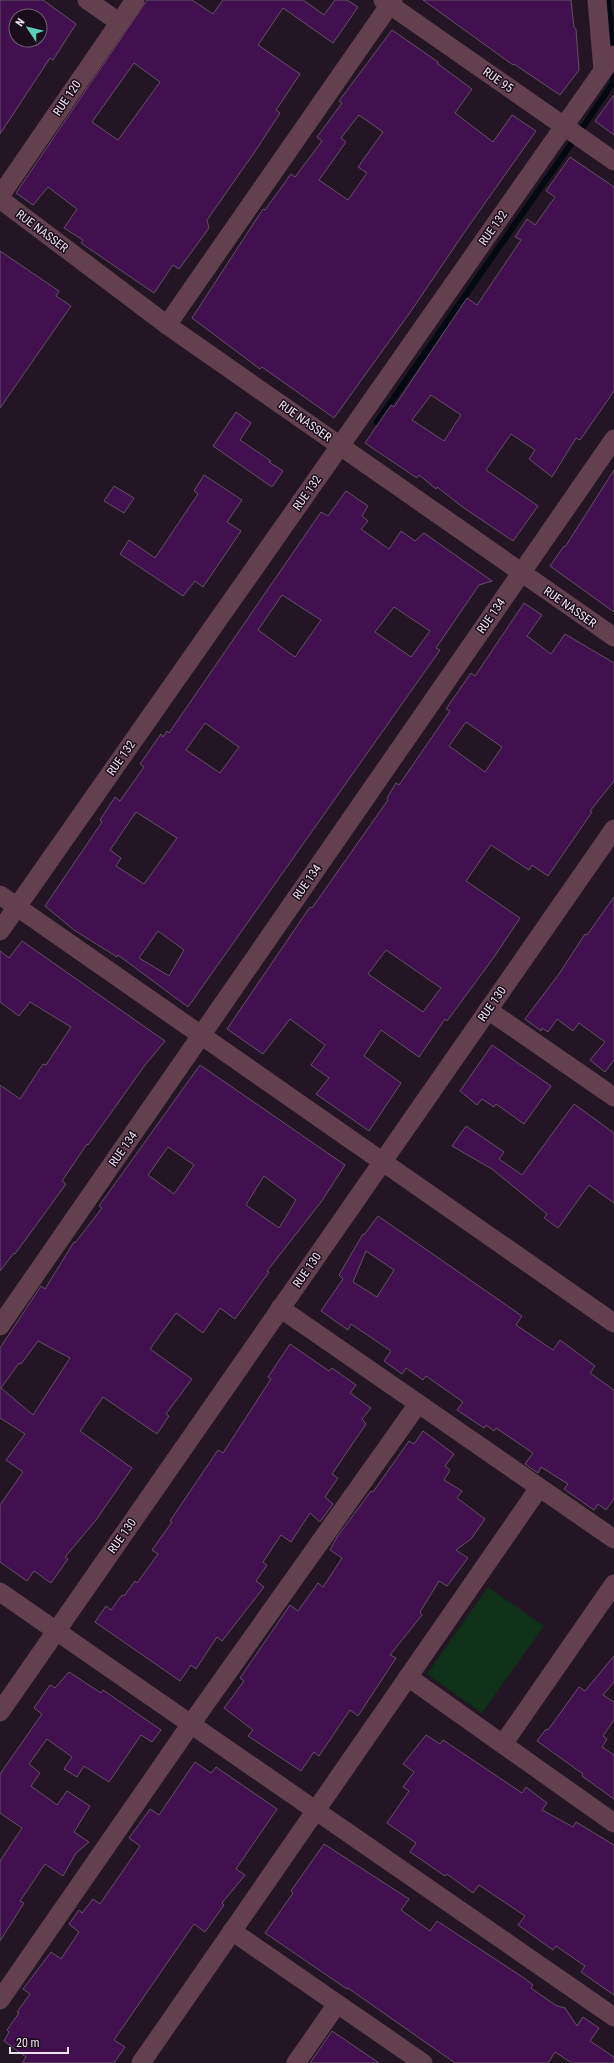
<svg xmlns="http://www.w3.org/2000/svg" width="614" height="2063" font-family="'Roboto Condensed',sans-serif">
  <style>
    .green { fill: #0e3117 }
    .lines { fill: none; stroke-linecap: round; stroke-linejoin: round }
    .stream { stroke: #020911; stroke-width: 6 }
    .building { fill: #43104f; stroke: #615065; fill-rule: evenodd }
    .street { stroke: #62404d; stroke-width: 19 }
    .labels { text-anchor: middle; dominant-baseline: central; stroke-width: 3; stroke-linejoin: round; paint-order: stroke }
    .street-label { font-size: 12px; fill: #ece1ec; stroke: #1b0c1b }
  </style>
  <rect width="100%" height="100%" fill="#241525"/>
  <polygon class="green" points="488,1587 544,1626 482,1713 427,1674"/>
  <g class="lines">
    <g class="stream">
      <polyline points="608,0 614,53"/>
      <polyline points="377,422 585,124 612,84 614,77"/>
    </g>
  </g>
  <g class="building">
    <path d="M0,0H43L76,24L53,60L50,58L0,134ZM16,16H40V40H16Z"/>
    <path d="M147,0H192L213,14L223,0H303L324,15L335,0H347L358,7L333,43L283,8L258,45L300,74L276,110L280,113L256,150L207,220L209,228L179,269L173,265L154,293L81,243L83,240L64,228L77,209L48,187L33,205L16,193ZM134,63L160,82L118,140L92,122Z"/>
    <polygon points="423,0 571,0 574,27 576,29 579,70 560,95 514,64 513,65"/>
    <path d="M392,30L438,62V64L472,89L455,113L493,142L512,115L536,131L468,227L411,311L334,418L262,367L260,369L192,318L263,209L265,210L291,174L295,177L322,141L317,137L342,103L339,101ZM359,115L383,132L358,167L367,173L348,200L319,180L346,142L341,138Z"/>
    <polygon points="614,95 614,135 595,121"/>
    <path d="M570,157L614,187V391L580,440L576,438L552,477L529,459L535,450L511,434L486,470L538,506L513,541L464,508L437,487L436,489L419,475L417,478L365,443L391,405L394,407L467,298L477,305L521,240L515,237L527,219L535,225L555,197L546,191ZM431,395L461,415L444,441L412,420Z"/>
    <polygon points="0,251 59,291 56,296 71,306 0,408"/>
    <polygon points="236,412 251,423 240,440 271,461 269,462 283,471 272,487 213,446"/>
    <polygon points="614,470 614,612 550,566 564,546 565,547"/>
    <polygon points="204,475 242,500 227,522 241,531 203,587 195,581 183,596 120,554 129,540 155,558 198,494 194,491"/>
    <polygon points="114,486 134,498 124,513 104,501"/>
    <path d="M346,491L368,506L362,516L368,521L361,529L389,549L401,531L415,541L424,533L492,581L479,585L436,648L440,650L188,1007L118,955L117,957L74,930L45,906L102,822L100,820L115,797L120,801L144,767L140,764L161,734L163,737L167,731L169,733L321,512L328,516ZM282,595L321,620L295,657L258,630ZM394,607L430,631L411,657L375,632ZM205,723L239,747L220,773L186,750ZM136,812L177,838L144,884L116,866L121,858L110,850ZM158,931L184,950L169,976L139,958Z"/>
    <path d="M524,603L542,615L527,636L551,654L565,634L614,663V781L590,811L592,812L548,876L532,865L529,870L491,845L466,881L520,918L494,957L447,1021L445,1019L419,1057L381,1030L364,1056L401,1083L369,1131L316,1094L329,1078L311,1065L325,1045L290,1019L263,1054L227,1029L310,907L312,908L388,800L387,798L396,783L399,785L408,772L450,711L446,709L471,673L475,676ZM466,722L502,747L485,772L449,746ZM386,950L441,988L423,1012L368,974Z"/>
    <polygon points="614,897 614,1060 605,1072 590,1060 605,1042 579,1023 573,1031 557,1019 548,1032 542,1028 541,1031 525,1019 559,974 585,934 587,935"/>
    <polygon points="22,941 165,1041 145,1065 88,1145 87,1144 62,1181 66,1184 15,1254 14,1253 0,1271 0,1085 20,1099 43,1064 46,1065 71,1027 30,1002 19,1016 0,1002 0,951 9,958"/>
    <polygon points="492,1045 551,1086 524,1124 496,1104 494,1107 482,1099 477,1105 460,1091"/>
    <path d="M200,1065L345,1165L321,1202L267,1271L269,1272L235,1319L220,1308L203,1333L176,1313L150,1349L192,1379L166,1414L169,1416L157,1434L103,1397L80,1431L132,1468L96,1520L65,1557L68,1559L51,1583L34,1571L27,1581L0,1562V1505L23,1472L6,1460L25,1434L0,1418V1348L41,1286L45,1289L74,1242L75,1243L102,1208L99,1206ZM168,1147L194,1165L174,1194L148,1175ZM264,1176L296,1200L279,1228L246,1205ZM38,1341L70,1358L33,1415L1,1388L19,1363L21,1364Z"/>
    <polygon points="574,1104 614,1133 614,1203 589,1185 558,1228 544,1218 547,1214 492,1169 452,1146 466,1126 504,1152 499,1159 522,1175"/>
    <path d="M378,1216L522,1316L516,1325L553,1350L560,1340L595,1366L590,1373L614,1390V1499L606,1510L598,1504L594,1510L564,1489L568,1484L541,1467L538,1473L525,1464L533,1453L496,1428L494,1431L486,1425L484,1428L457,1410L463,1402L426,1376L423,1380L406,1368L402,1374L384,1361L391,1351L351,1324L348,1330L321,1311L343,1279L339,1275L363,1234L364,1235ZM366,1251L394,1270L377,1297L353,1282Z"/>
    <polygon points="290,1344 329,1371 332,1368 356,1385 350,1393 371,1408 362,1419 366,1424 332,1474 338,1478 325,1497 333,1504 320,1522 310,1513 291,1542 281,1535 263,1562 267,1565 256,1581 264,1587 222,1641 217,1637 196,1669 191,1665 180,1681 95,1622 106,1606 111,1610 122,1595 124,1596 135,1581 137,1583 158,1554 152,1550 172,1522 170,1521 218,1450 223,1453 271,1379 268,1377"/>
    <polygon points="423,1431 454,1454 445,1466 450,1470 444,1480 462,1491 457,1498 485,1519 471,1539 456,1550 468,1558 447,1586 439,1581 420,1612 422,1615 390,1655 396,1658 358,1716 350,1710 319,1756 314,1752 301,1771 248,1736 253,1730 224,1708 244,1681 240,1678 290,1605 298,1611 318,1583 323,1587 342,1558 330,1550 337,1537 371,1491 373,1492 409,1441 414,1444"/>
    <polygon points="614,1656 614,1682 603,1695 614,1702 614,1720 603,1736 607,1739 602,1747 614,1755 614,1799 582,1776 583,1774 537,1741 546,1729 548,1730 579,1687 585,1691"/>
    <polygon points="69,1672 101,1693 103,1690 161,1730 152,1742 141,1735 109,1782 84,1766 77,1777 64,1769 72,1757 47,1739 29,1764 40,1773 31,1786 57,1805 67,1791 90,1806 74,1832 89,1842 76,1853 63,1876 45,1864 20,1901 24,1903 0,1941 0,1861 22,1828 0,1813 0,1774 42,1714 34,1708 50,1685 55,1688"/>
    <polygon points="426,1735 440,1744 443,1740 522,1793 526,1787 547,1803 542,1810 573,1827 576,1822 614,1845 614,1995 581,1972 585,1966 556,1946 553,1950 518,1925 525,1916 479,1885 473,1893 447,1874 445,1876 410,1852 416,1843 387,1823 409,1791 403,1787 414,1772 403,1764"/>
    <polygon points="195,1762 211,1773 216,1767 277,1809 236,1869 245,1875 222,1903 224,1905 205,1932 194,1924 114,2040 125,2047 114,2063 22,2063 26,2057 4,2041 9,2032 7,2030 19,2013 17,2012 30,1994 23,1989 51,1952 61,1959 79,1932 69,1924 79,1910 82,1913 93,1899 100,1904 140,1846 129,1838 150,1809 159,1815"/>
    <polygon points="324,1844 409,1899 401,1910 430,1931 437,1921 524,1978 533,1985 531,1988 545,1998 557,2006 565,2008 577,2026 583,2017 599,2028 590,2041 614,2057 614,2063 572,2063 555,2052 548,2063 455,2063 348,1988 347,1989 265,1933 293,1893 291,1891"/>
    <polygon points="332,2031 379,2063 310,2063"/>
  </g>
  <g class="lines">
    <g class="street">
      <polyline points="87,0 119,22"/>
      <polyline points="383,0 614,161"/>
      <polyline points="597,0 603,70"/>
      <polyline points="0,196 135,0"/>
      <polyline points="0,199 167,325 614,637"/>
      <polyline points="167,325 393,0"/>
      <polyline points="0,895 614,1323"/>
      <polyline points="0,931 614,55"/>
      <polyline points="488,1010 614,1097"/>
      <polyline points="280,1308 614,1539"/>
      <polyline points="0,1326 614,439"/>
      <polyline points="0,1592 614,2017"/>
      <polyline points="408,1677 614,1823"/>
      <polyline points="0,1712 614,829"/>
      <polyline points="503,1744 614,1584"/>
      <polyline points="232,1931 423,2063"/>
      <polyline points="0,2000 191,1724 418,1404"/>
      <polyline points="141,2063 539,1488"/>
      <polyline points="296,2063 337,2004"/>
    </g>
  </g>
  <g class="labels">
    <g class="street-label">
      <text transform="translate(498 80) rotate(35)">RUE 95</text>
      <text transform="translate(67 98) rotate(-56)">RUE 120</text>
      <text transform="translate(493 228) rotate(-55)">RUE 132</text>
      <text transform="translate(42 231) rotate(37)">RUE NASSER</text>
      <text transform="translate(305 421) rotate(35)">RUE NASSER</text>
      <text transform="translate(307 493) rotate(-55)">RUE 132</text>
      <text transform="translate(570 607) rotate(35)">RUE NASSER</text>
      <text transform="translate(491 616) rotate(-55)">RUE 134</text>
      <text transform="translate(121 758) rotate(-55)">RUE 132</text>
      <text transform="translate(307 882) rotate(-55)">RUE 134</text>
      <text transform="translate(492 1004) rotate(-55)">RUE 130</text>
      <text transform="translate(123 1149) rotate(-55)">RUE 134</text>
      <text transform="translate(307 1270) rotate(-55)">RUE 130</text>
      <text transform="translate(122 1536) rotate(-55)">RUE 130</text>
    </g>
  </g>
  <g transform="translate(28 28) rotate(305)"><circle r="19" fill="#1b0c1b" stroke="#6f616f"/>
  <path d="M0-3L7 15L0 10L-7 15Z" fill="#5dceb9"/>
  <text y="-6" font-size="11" font-weight="bold" text-anchor="middle" fill="#ece1ec">N</text>
  </g>
  <path d="M10 2047v6h58v-6" fill="none" stroke="#ece1ec" stroke-width="2"/>
  <text x="16" y="2047" font-size="12" fill="#ece1ec" stroke="#1b0c1b" stroke-width="3" paint-order="stroke">20 m</text>
</svg>
